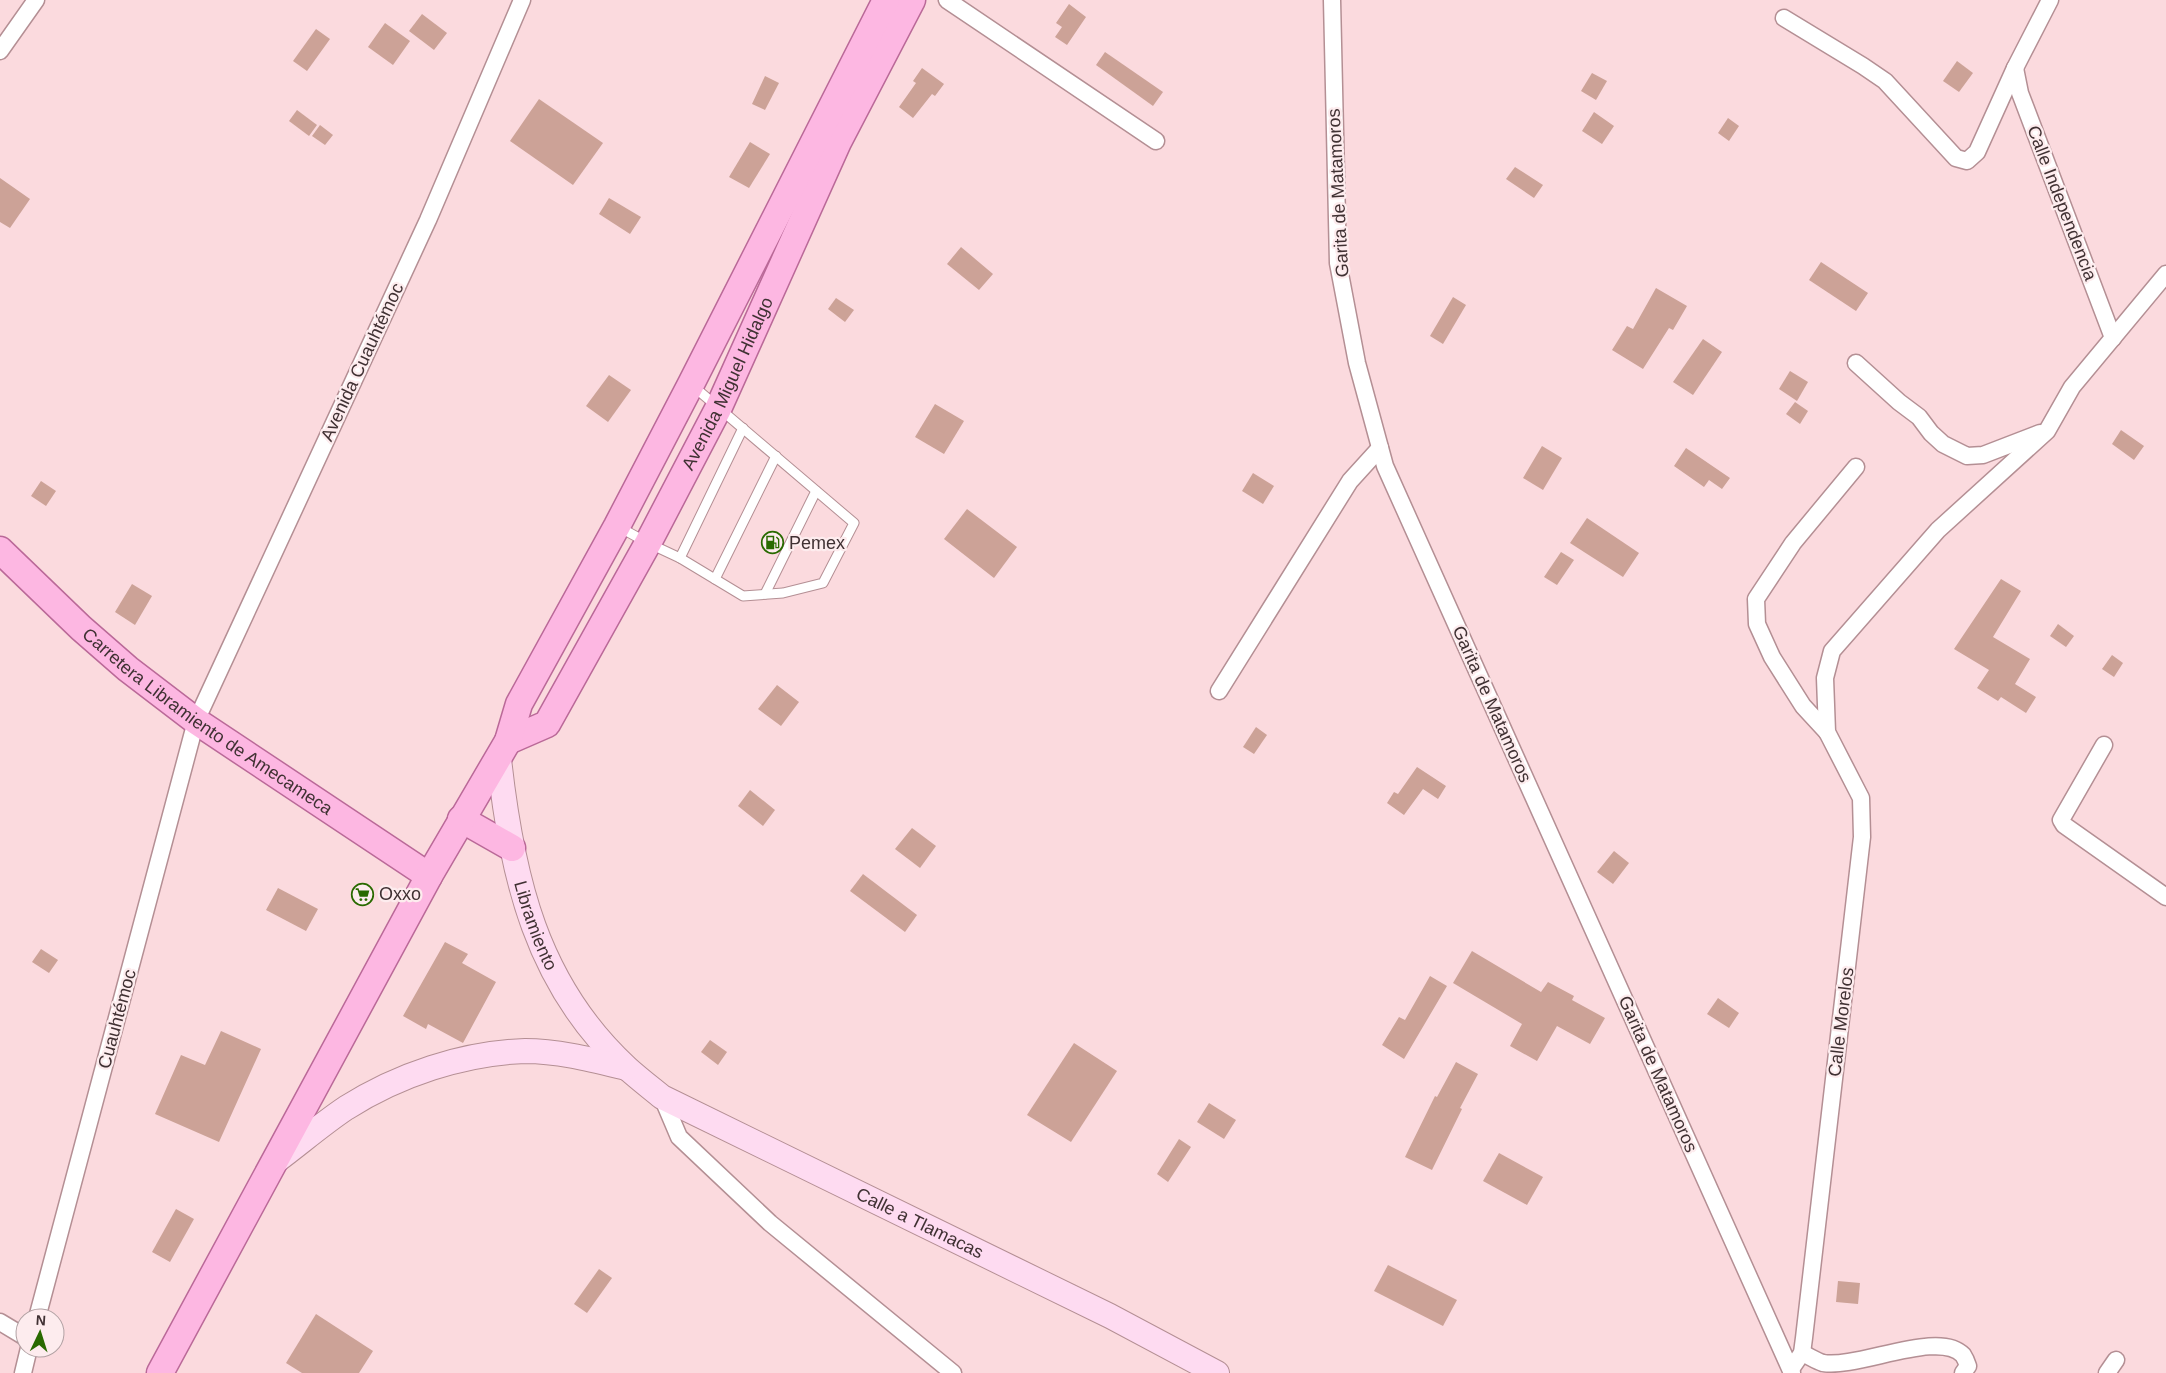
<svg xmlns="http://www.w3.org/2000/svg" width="2166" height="1373" font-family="Arial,sans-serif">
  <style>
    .building { fill: #cca297 }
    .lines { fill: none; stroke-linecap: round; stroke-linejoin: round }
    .lane-casing { stroke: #b48f94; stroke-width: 11 }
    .street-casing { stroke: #b48f94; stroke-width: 19 }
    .secondary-casing { stroke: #b48f94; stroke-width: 26 }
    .primary-casing { stroke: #ba6998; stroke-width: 29 }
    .lane { stroke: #fff; stroke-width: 9 }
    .street { stroke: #fff; stroke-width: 16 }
    .secondary { stroke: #fedbf1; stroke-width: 24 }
    .primary { stroke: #fdb7e2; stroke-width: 26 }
    .labels { text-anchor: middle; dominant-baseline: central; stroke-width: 4.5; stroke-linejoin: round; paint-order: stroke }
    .street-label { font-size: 18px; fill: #403133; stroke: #fdecee }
    .poi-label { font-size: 18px; fill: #403133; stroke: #fdecee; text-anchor: start }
  </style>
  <rect width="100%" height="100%" fill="#fbdade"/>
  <g class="building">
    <polygon points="1069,4 1086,17 1067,45 1055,37 1062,27 1056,23"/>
    <polygon points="422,14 447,33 434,50 409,31"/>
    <polygon points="385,23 410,41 393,65 368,47"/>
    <polygon points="316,29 330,39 307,71 293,61"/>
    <polygon points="1105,52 1163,92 1153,106 1096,65"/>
    <polygon points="1957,61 1973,73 1959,92 1943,81"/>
    <polygon points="922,68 944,84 935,96 932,94 913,118 899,107 916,83 913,81"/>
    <polygon points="1592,73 1607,81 1596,100 1581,91"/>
    <polygon points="765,76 779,83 765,110 752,104"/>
    <polygon points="539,99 603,143 573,185 510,141"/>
    <polygon points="297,110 317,125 309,136 289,121"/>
    <polygon points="1594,112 1614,126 1602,144 1582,131"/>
    <polygon points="1728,118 1739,126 1729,141 1718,133"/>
    <polygon points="320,125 333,135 325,145 312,136"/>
    <polygon points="750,142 770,154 749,188 729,177"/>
    <polygon points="1515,167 1543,185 1534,198 1506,179"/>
    <polygon points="0,178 30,199 10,228 0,222"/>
    <polygon points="609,198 641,217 630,234 599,214"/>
    <polygon points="961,247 993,274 979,290 947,264"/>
    <polygon points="1821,262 1868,293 1856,311 1809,280"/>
    <polygon points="1656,288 1687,306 1673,330 1669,328 1643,369 1612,350 1627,326 1633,329"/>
    <polygon points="1453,297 1466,305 1443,344 1430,336"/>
    <polygon points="836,298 854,310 845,322 828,309"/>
    <polygon points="1703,339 1722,352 1693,395 1673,382"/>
    <polygon points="1790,371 1808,382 1797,401 1779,389"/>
    <polygon points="609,375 631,390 608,422 586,406"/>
    <polygon points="1795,402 1808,411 1800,424 1786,414"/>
    <polygon points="935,404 964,421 944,454 915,437"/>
    <polygon points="2121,430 2144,446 2134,460 2112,444"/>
    <polygon points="1542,446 1562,458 1543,490 1523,478"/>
    <polygon points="1686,448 1730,478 1722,489 1709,480 1704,487 1674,466"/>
    <polygon points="1253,473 1274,486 1263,504 1242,491"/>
    <polygon points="41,481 56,491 46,506 31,496"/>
    <polygon points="967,509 1017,547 994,578 944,539"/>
    <polygon points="1587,518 1639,553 1623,577 1570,543"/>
    <polygon points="1561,552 1574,560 1557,585 1544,577"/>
    <polygon points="2001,579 2021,591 1993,637 2030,659 2015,684 2036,697 2026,713 2001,697 1998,701 1977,688 1989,670 1954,649"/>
    <polygon points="132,584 152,596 135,625 115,612"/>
    <polygon points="2058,624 2074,636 2066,647 2050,636"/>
    <polygon points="2112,655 2123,663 2114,677 2102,669"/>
    <polygon points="777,685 799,702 781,726 758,709"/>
    <polygon points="1256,727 1267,735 1254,754 1243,747"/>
    <polygon points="1417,767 1446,786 1438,799 1423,789 1404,815 1387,803 1394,792 1398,794"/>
    <polygon points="750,790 775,810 763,826 738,806"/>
    <polygon points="912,828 936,846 920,868 895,849"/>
    <polygon points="1614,851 1629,863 1613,884 1597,872"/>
    <polygon points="863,874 917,915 905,932 850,891"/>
    <polygon points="278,888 318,909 306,931 266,910"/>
    <polygon points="445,942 468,954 462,963 496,982 463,1043 428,1024 426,1029 403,1016"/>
    <polygon points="41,949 58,960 49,973 32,962"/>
    <polygon points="1472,951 1541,992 1548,982 1574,996 1572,1000 1605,1018 1590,1044 1557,1026 1537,1061 1510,1046 1522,1024 1453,983"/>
    <polygon points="1430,976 1447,986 1404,1059 1382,1045 1399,1017 1405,1020"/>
    <polygon points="1718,998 1739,1013 1729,1028 1707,1014"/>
    <polygon points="221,1031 261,1049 219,1142 155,1114 181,1055 205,1065"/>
    <polygon points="710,1040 727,1052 718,1065 701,1052"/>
    <polygon points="1074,1043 1117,1071 1071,1142 1027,1115"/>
    <polygon points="1456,1062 1478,1074 1460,1108 1462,1109 1432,1170 1405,1157 1435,1096 1437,1097"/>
    <polygon points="1209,1103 1236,1120 1224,1139 1197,1122"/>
    <polygon points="1179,1139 1191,1147 1168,1182 1157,1174"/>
    <polygon points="1499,1153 1543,1177 1527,1205 1483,1181"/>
    <polygon points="176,1209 194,1219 170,1262 152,1252"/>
    <polygon points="1388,1265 1457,1300 1443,1326 1374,1291"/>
    <polygon points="599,1269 612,1278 587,1313 574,1304"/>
    <polygon points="1838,1281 1860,1283 1858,1304 1836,1302"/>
    <polygon points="316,1314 373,1351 359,1373 302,1373 286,1363"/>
  </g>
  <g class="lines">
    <defs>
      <g id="lane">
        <polyline points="619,527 648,543 680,558 743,596 783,593 823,583 854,523 693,386"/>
        <polyline points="680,558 743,428"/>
        <polyline points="715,579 776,456"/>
        <polyline points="765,594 816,491"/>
      </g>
      <g id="street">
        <polyline points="947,0 1156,141"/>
        <polyline points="1332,0 1338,263 1357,363 1385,466 1792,1373"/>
        <polyline points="1784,18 1863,66 1885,81 1956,158 1967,161 1977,152 2015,68 2050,0"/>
        <polyline points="0,51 36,0"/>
        <polyline points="2015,68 2020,93 2113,338"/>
        <polyline points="1856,363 1899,402 1919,417 1931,433 1943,444 1967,456 1983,455 2040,433"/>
        <polyline points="1219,691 1350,481 1380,448"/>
        <polyline points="1827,732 1803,706 1772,657 1757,624 1756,599 1793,543 1856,467"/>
        <polyline points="2104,745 2061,820 2064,825 2166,897"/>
        <polyline points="662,1097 679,1137 770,1223 953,1373"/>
        <polyline points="37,1318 196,721 428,220 522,0"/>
        <polyline points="0,1322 25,1337"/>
        <path d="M1802,1353C1809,1356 1816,1361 1823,1363C1858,1369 1939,1329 1963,1355C1965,1358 1967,1363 1968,1366L1963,1373"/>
        <polyline points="1791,1369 1802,1353 1804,1338 1862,837 1861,798 1827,732 1825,678 1832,651 1938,530 2047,431 2072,387 2166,274"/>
        <polyline points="23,1373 29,1348"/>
        <polyline points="2107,1373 2116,1360"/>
      </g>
      <g id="secondary">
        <path id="s1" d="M499,759C512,877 536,984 627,1068C638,1078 651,1088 662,1097L1110,1316L1217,1373"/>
        <path d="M276,1161C299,1144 322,1124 346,1108C398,1075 463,1053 525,1051C559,1051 593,1060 626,1068"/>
      </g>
      <g id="primary">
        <path id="s2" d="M0,550L81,628L128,669L196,721L429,876"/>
        <path id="s3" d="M508,741L547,724L648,543L718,409L838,142L912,0"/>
        <polyline points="461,819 512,848"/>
        <polyline points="160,1373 429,876 508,741 519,704 617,526 691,384 886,0"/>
      </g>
    </defs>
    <use href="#lane" class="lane-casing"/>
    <use href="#street" class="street-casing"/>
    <use href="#secondary" class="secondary-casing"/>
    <use href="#primary" class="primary-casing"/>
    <use href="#lane" class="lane"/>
    <use href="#street" class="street"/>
    <use href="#secondary" class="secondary"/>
    <use href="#primary" class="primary"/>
  </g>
  <defs>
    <symbol id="fuel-ring" viewBox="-11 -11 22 22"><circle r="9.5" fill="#fdecee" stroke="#296a00" stroke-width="1.5"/><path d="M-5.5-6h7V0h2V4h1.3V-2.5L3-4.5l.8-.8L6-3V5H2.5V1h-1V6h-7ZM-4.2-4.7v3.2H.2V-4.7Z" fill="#296a00"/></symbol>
    <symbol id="supermarket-ring" viewBox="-11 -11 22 22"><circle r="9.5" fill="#fdecee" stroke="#296a00" stroke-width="1.5"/><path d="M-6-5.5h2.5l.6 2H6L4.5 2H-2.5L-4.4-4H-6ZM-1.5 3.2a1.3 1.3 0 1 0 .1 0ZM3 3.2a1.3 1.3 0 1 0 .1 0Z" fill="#296a00"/></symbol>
  </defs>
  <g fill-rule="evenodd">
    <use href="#fuel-ring" x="760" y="530" width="25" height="25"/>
    <use href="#supermarket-ring" x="350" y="882" width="25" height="25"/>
  </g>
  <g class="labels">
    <g class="street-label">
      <text transform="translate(1338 193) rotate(-93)">Garita de Matamoros</text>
      <text transform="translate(2062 203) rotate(69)">Calle Independencia</text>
      <text transform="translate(362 362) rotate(-65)">Avenida Cuauhtémoc</text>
      <text stroke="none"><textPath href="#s3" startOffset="428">Avenida Miguel Hidalgo</textPath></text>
      <text transform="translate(1492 704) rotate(66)">Garita de Matamoros</text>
      <text stroke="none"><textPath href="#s2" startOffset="270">Carretera Libramiento de Amecameca</textPath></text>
      <text stroke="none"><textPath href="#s1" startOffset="171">Libramiento</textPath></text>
      <text transform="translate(117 1019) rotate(-75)">Cuauhtémoc</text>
      <text transform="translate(1841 1022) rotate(-83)">Calle Morelos</text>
      <text transform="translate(1658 1074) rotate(66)">Garita de Matamoros</text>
      <text stroke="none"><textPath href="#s1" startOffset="675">Calle a Tlamacas</textPath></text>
    </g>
    <g class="poi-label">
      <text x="789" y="543">Pemex</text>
      <text x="379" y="894">Oxxo</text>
    </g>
  </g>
  <g transform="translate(40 1333) rotate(4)"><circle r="24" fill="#fdecee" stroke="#b1a1a3"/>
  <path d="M0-4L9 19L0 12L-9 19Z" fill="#296a00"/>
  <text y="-8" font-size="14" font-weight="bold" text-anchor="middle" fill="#403133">N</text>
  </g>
</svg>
